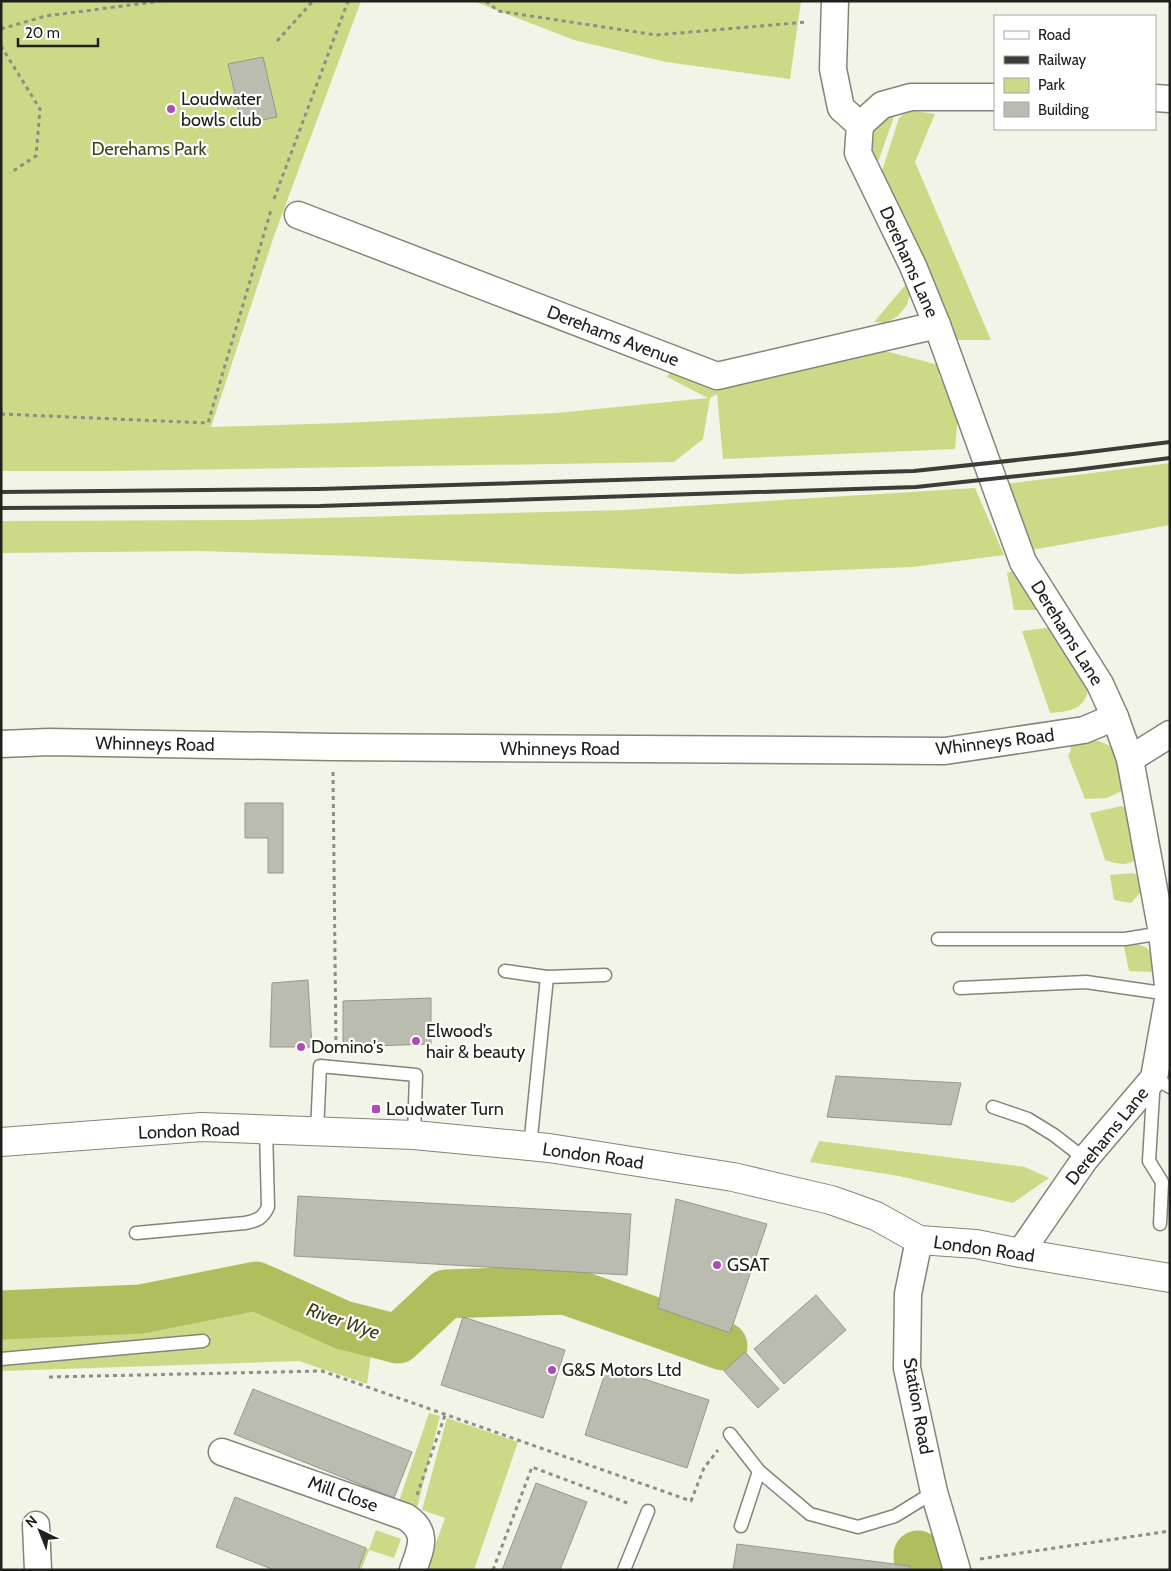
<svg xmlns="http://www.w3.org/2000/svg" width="1171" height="1571" font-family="Cabin,sans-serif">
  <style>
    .green { fill: #ced987 }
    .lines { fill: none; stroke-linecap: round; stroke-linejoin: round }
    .river { stroke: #b2bd5e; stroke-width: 49 }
    .building { fill: #babcb0; stroke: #96988c }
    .lane-casing { stroke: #83857a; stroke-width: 15 }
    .street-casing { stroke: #83857a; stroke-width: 29 }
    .primary-casing { stroke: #83857a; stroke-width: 30 }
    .path { stroke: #8d8f86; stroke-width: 3; stroke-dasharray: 4 4; stroke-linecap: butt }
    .lane { stroke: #fff; stroke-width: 12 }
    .street { stroke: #fff; stroke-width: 26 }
    .primary { stroke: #fff; stroke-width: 28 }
    .rail { stroke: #3c3d38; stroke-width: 4 }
    .poi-dot { fill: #ac4cb4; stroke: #fff; stroke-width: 2 }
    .labels { text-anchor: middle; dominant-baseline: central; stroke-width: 4.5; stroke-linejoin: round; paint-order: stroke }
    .poi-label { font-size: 18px; fill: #20211d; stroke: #fff; text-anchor: start }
    .park-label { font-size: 18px; fill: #3f431b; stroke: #fff }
    .street-label { font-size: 18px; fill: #20211d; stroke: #fff }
    .water-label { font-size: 19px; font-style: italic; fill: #393d15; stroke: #fff }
  </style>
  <rect width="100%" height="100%" fill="#f1f4e7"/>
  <g class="green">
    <polygon points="1,1 361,1 274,236 211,427 343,423 557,413 708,398 667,377 672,368 851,353 889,352 939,365 939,375 958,415 955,449 723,459 717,394 710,398 703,439 674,462 110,471 1,471"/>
    <polygon points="473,1 801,1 790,79 666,62 574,40"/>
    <polygon points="897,108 877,165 870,139 880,120"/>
    <polygon points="908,110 935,114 915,162 991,340 956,340 919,249 881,174 899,118"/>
    <polygon points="908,282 910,294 907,305 898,316 886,323 874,322"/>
    <polygon points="1170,463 1170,525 1026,551 998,485"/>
    <polygon points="975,488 1004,555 913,567 738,574 354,556 199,551 1,553 1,521 249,520 624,510"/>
    <polygon points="1017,570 1043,610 1014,610 1007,573"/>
    <path d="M1054,627L1089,681C1088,686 1088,693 1086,697C1080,711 1063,712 1050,713L1022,631Z"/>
    <path d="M1086,738C1123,745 1120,758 1124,790L1107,798L1085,799L1068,756L1071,750L1069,741Z"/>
    <path d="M1122,806L1129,811L1138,858C1128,867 1117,864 1105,860L1090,813Z"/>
    <polygon points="1133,873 1140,877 1141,892 1131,903 1114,900 1110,875"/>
    <path d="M1123,942C1150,947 1150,944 1155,972L1129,971Z"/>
    <polygon points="819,1141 1025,1167 1049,1178 1013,1203 899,1176 810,1162"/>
    <path d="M226,1274C252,1274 261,1277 281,1293L290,1289L360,1334L373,1339L367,1384L299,1361L1,1371V1315L122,1317L138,1314L176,1299L206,1278Z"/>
    <polygon points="429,1413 440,1416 417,1508 399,1501"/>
    <polygon points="447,1418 518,1442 474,1570 426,1570 445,1518 422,1510"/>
    <polygon points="376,1530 401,1539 394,1558 369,1550 361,1570 347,1570 356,1546 369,1549"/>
  </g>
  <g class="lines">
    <g class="river">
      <polyline points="1,1315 141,1309 256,1286 343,1325 398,1339 446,1294 565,1290 723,1346"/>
      <polyline points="918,1555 919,1570"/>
    </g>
  </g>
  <g class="building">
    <polygon points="263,57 277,117 242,124 228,64"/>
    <polygon points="245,803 283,803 283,873 268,873 268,838 245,838"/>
    <polygon points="308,980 312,1047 270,1047 272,983"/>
    <polygon points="431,998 431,1044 343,1047 343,1001"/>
    <polygon points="836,1076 961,1083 951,1125 827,1117"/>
    <polygon points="298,1196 631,1214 627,1275 294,1256"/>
    <polygon points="676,1199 767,1224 730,1333 658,1308"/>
    <polygon points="816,1295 846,1330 784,1384 754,1349"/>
    <polygon points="463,1317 565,1350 543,1418 441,1385"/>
    <polygon points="745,1352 779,1389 758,1408 724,1371"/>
    <polygon points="607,1367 709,1400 687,1468 585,1435"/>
    <polygon points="253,1389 412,1452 394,1498 234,1434"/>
    <polygon points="536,1483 587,1502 560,1570 502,1570"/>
    <polygon points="235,1497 366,1548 358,1570 274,1570 216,1547"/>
    <polygon points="737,1544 910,1566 909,1570 733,1570"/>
  </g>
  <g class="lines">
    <defs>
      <g id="lane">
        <polyline points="938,939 1125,939 1162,933"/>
        <polyline points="505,971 547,977 605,975"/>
        <polyline points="960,988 1086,982 1169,994"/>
        <polyline points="993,1107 1028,1119 1054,1135 1085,1159"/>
        <polyline points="317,1131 320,1066 416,1075 414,1135"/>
        <polyline points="530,1147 547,977"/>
        <polyline points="1160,1224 1162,1182 1149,1161 1154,1078 1170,1087"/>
        <path d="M136,1233L245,1223C257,1221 263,1218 268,1207L266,1129"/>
        <polyline points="1,1359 203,1341"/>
        <polyline points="730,1434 759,1471 810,1514 858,1527 895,1516 934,1492"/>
        <polyline points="741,1526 759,1471"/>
        <polyline points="624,1570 648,1511"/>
      </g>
      <g id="street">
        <polyline points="835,1 833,69 841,108 860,125 858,153 913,266 937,325 1023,562 1100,684 1115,717 1130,759 1162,933 1169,994 1154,1078 1085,1159 1020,1253"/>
        <polyline points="1155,98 1170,99"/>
        <polyline points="860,125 882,105 911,97 995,97"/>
        <polyline points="298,215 717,376 937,325"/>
        <polyline points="1,744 49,742 333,747 945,751 1084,730 1115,717"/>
        <polyline points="1130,759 1170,734"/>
        <polyline points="919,1240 908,1294 907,1368 934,1492 957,1570"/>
        <path d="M222,1452L406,1517C429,1532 421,1548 413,1570"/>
        <polyline points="36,1525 38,1570"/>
      </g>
      <polyline id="primary" points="1,1142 202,1127 414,1135 549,1148 733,1177 831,1200 876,1216 919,1240 976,1244 1020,1253 1170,1278"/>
    </defs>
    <use href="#lane" class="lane-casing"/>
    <use href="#street" class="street-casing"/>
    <use href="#primary" class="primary-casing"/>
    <g class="path">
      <polyline points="486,1 498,11 656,35 807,22"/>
      <polyline points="1,29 46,16 161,1"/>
      <polyline points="277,41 313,1"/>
      <polyline points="1,46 40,109 36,156 10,173"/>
      <polyline points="274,199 348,1"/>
      <polyline points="1,414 208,423 271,210"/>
      <polyline points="333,772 336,1048"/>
      <polyline points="49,1377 322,1371 691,1501 704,1468 718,1450"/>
      <polyline points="417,1495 445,1415"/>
      <polyline points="980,1559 1170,1531"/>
      <polyline points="493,1570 532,1467 630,1504"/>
    </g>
    <use href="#lane" class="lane"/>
    <use href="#street" class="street"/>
    <use href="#primary" class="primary"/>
    <g class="rail">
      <polyline points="1,492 319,489 914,471 1073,454 1170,442"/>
      <polyline points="1,508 320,506 916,487 1075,470 1170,458"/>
    </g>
  </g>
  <g class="poi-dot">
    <circle cx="171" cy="109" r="5"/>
    <circle cx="416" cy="1041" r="5"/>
    <circle cx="301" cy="1047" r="5"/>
    <rect x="371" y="1104" width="10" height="10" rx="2.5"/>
    <circle cx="717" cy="1265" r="5"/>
    <circle cx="552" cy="1370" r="5"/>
  </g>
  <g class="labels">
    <g class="poi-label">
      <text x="181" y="99">Loudwater<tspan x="181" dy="21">bowls club</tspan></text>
      <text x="426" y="1031">Elwood’s<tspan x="426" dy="21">hair &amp; beauty</tspan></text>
      <text x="311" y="1047">Domino's</text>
      <text x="386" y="1109">Loudwater Turn</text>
      <text x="727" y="1265">GSAT</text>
      <text x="562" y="1370">G&amp;S Motors Ltd</text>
    </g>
    <g class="park-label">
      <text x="149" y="149">Derehams Park</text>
    </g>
    <g class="street-label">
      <text transform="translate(909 262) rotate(66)">Derehams Lane</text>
      <text transform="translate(613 336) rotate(21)">Derehams Avenue</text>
      <text transform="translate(1067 633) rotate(58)">Derehams Lane</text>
      <text transform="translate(995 742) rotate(-7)">Whinneys Road</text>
      <text transform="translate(155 744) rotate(1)">Whinneys Road</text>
      <text x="560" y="749">Whinneys Road</text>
      <text transform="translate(189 1131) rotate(-2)">London Road</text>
      <text transform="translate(1107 1136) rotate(-51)">Derehams Lane</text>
      <text transform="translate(593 1156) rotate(8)">London Road</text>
      <text transform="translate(984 1249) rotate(8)">London Road</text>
      <text transform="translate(918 1406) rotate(80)">Station Road</text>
      <text transform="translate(343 1494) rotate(20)">Mill Close</text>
    </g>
    <g class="water-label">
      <text transform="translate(343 1321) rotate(19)">River Wye</text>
    </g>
  </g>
  <rect width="1171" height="1571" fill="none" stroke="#20211d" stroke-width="5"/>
  <rect x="994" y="15" width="162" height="115" fill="#ffffff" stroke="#a6a6a5"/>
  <rect x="1004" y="31" width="25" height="8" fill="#ffffff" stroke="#a6a6a5"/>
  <text x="1038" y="40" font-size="15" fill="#20211d">Road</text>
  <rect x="1004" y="56" width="25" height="8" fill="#3c3d38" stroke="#a6a6a5"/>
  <text x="1038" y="65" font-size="15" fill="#20211d">Railway</text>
  <rect x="1004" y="78" width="25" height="15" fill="#ced987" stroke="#a6a6a5"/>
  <text x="1038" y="90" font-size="15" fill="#20211d">Park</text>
  <rect x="1004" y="102" width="25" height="15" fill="#babcb0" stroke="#a6a6a5"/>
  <text x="1038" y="115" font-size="15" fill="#20211d">Building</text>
  <g transform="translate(40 1531) rotate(317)" stroke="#ffffff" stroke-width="4" paint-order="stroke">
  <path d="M0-4L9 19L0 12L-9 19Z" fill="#20211d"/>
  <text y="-8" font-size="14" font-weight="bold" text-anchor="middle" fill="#20211d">N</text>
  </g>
  <path d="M18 38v8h80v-8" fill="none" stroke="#20211d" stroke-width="2.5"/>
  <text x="25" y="38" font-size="15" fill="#20211d" stroke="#ffffff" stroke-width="4" paint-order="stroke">20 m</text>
</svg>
